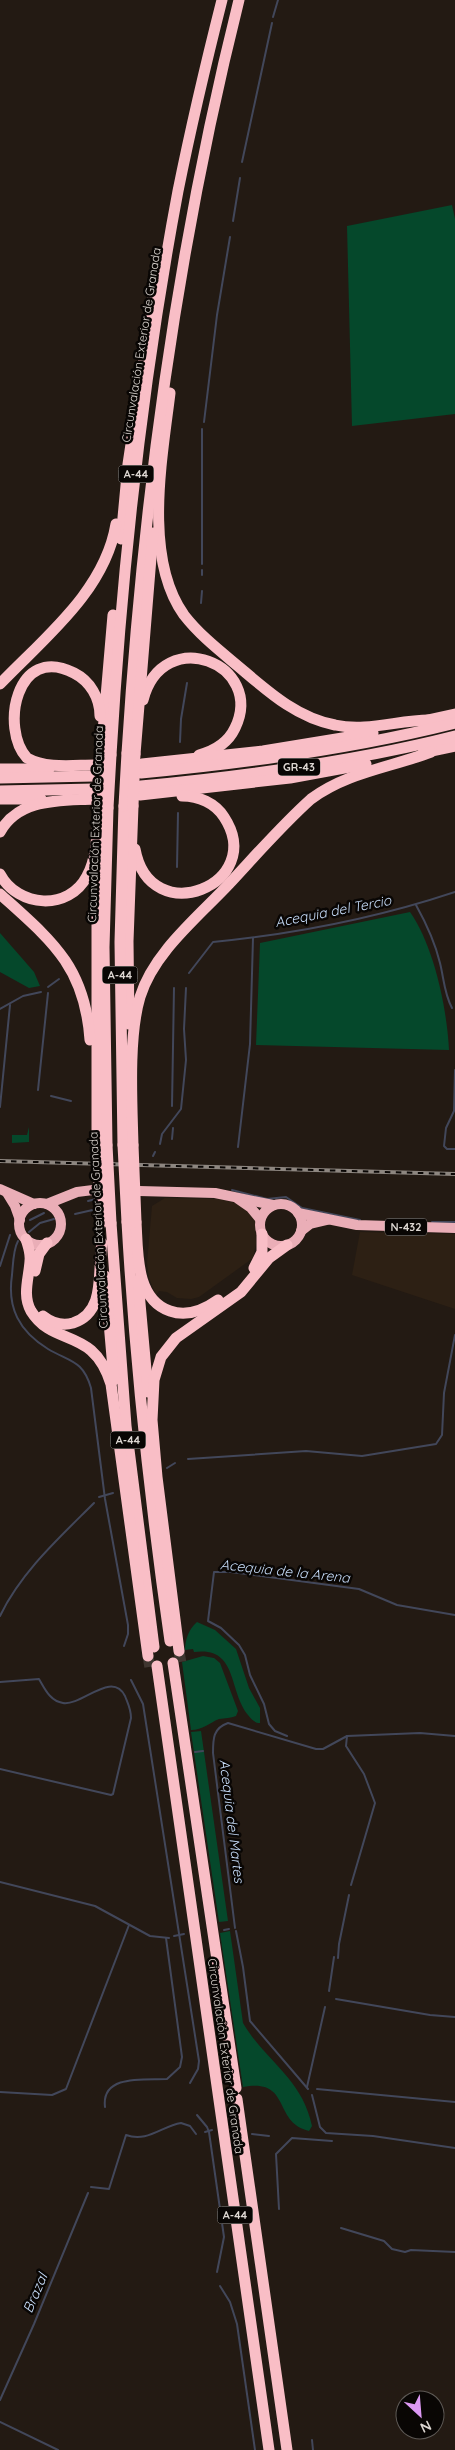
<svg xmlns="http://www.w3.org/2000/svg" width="455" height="2450" font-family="Quicksand,sans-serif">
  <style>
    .built { fill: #2d2014 }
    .green { fill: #05482b }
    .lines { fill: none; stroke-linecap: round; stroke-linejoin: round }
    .stream { stroke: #42475a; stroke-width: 2 }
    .motorway-tunnel { stroke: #3f3630; stroke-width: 11; stroke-dasharray: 11 5.5; stroke-linecap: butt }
    .trunk { stroke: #eaaeb7; stroke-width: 10 }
    .motorway { stroke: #f9bec6; stroke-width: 11 }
    .rail-casing { stroke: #8d8680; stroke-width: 4 }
    .rail { stroke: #090604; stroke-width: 2; stroke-dasharray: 5.5; stroke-linecap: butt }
    .motorway-bridge { stroke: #f9bec6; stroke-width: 11 }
    .labels { text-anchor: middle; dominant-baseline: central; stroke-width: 5; stroke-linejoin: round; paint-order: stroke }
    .shield { fill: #090604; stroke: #9d9894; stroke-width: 1 }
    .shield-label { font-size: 11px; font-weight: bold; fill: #ddd7d2 }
    .street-label { font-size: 12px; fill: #ddd7d2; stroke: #090604 }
    .water-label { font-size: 14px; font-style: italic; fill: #c8defb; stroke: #090604 }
  </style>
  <rect width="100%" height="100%" fill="#231a13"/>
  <g class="built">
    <polygon points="165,1198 218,1199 242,1204 255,1219 256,1243 253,1258 199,1297 191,1299 177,1298 167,1292 159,1291 156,1295 149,1278 147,1263 152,1206"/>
    <polygon points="360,1232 455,1234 455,1309 352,1275"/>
  </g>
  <g class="green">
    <polygon points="452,205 455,219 455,414 352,426 347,226"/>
    <path d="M410,912C434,946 447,1009 449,1050L256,1045L260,943Z"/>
    <polygon points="0,933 34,972 40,986 29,988 0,972"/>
    <polygon points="29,1127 29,1142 12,1143 12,1135 27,1135"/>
    <path d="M197,1622L215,1630L236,1649L249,1688L260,1708V1723C255,1723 252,1720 248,1715C228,1690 238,1646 194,1652L193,1649L185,1650C185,1639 189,1629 197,1622Z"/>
    <path d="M203,1656L214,1658L220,1663L238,1711L236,1716C231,1718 225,1718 219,1719C209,1723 203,1730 191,1730L182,1662Z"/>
    <polygon points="201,1731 228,1921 219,1922 191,1732"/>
    <path d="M230,1931L243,2023C266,2062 302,2078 312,2126L309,2131C272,2122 292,2078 243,2087L220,1933Z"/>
  </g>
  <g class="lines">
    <g class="stream">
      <polyline points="273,17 278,0"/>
      <polyline points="242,162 272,23"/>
      <polyline points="233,221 240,178"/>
      <polyline points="204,422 217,315 230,237"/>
      <polyline points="202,564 202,429"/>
      <polyline points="202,570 202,575"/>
      <polyline points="201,603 202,591"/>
      <polyline points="180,742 181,719 187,683"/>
      <polyline points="177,867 178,813"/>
      <path d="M416,905C426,923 435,942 440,963C444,979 444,993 452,1008"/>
      <path d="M189,973L213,942C295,934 377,918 455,892"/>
      <polyline points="48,987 59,979"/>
      <polyline points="0,1009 23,996 41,992"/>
      <polyline points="455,1070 454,1111 446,1128 444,1146 447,1149 455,1149"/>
      <polyline points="38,1090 48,993"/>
      <polyline points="51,1096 71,1101"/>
      <polyline points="172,1106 174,988"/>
      <polyline points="0,1107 10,1005"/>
      <polyline points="172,1139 173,1128"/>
      <polyline points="160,1144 162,1134 181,1109 186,1060 184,1029 186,988"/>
      <polyline points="238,1147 250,1044 253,938"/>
      <polyline points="153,1156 155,1152"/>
      <polyline points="232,1190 267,1199 286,1197 302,1208 360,1220"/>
      <polyline points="88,1201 96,1199"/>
      <polyline points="75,1214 97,1209"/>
      <polyline points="30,1220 44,1213"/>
      <polyline points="432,1222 455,1222"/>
      <polyline points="29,1232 40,1223 54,1219"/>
      <path d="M18,1241C13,1250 13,1265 12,1275C7,1308 19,1331 48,1349C70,1362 83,1360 91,1388L105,1499L128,1625V1634L124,1646"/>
      <polyline points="0,1266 10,1235"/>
      <polyline points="188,1459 306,1451 362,1456 436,1444 442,1435 444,1393 455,1335"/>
      <polyline points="167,1468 175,1463"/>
      <polyline points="99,1497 113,1493"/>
      <path d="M0,1616C21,1572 60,1537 94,1503"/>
      <polyline points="131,1680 143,1704 199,2061 198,2069 190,2083"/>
      <path d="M0,1682L39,1679C45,1689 50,1701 63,1703C82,1706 112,1670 125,1696C128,1704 131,1709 131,1718L113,1794L111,1795L0,1769"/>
      <polyline points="287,1736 275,1731 269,1724 264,1704 250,1675 245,1655 239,1645 221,1628 208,1621 214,1572 231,1572 359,1589 397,1605 455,1615"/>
      <polyline points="347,1736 346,1746 364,1774 375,1803 351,1885"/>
      <polyline points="195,1752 203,1751"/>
      <polyline points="0,1882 95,1906 150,1936 169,1938"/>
      <path d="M235,1928L213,1753C213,1739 213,1728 228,1723L316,1749H323L347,1736L420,1733L455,1736"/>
      <polyline points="224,1930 229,1929"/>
      <polyline points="236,1931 243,1967 250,2021 308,2089"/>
      <polyline points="174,1936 184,1934"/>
      <polyline points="338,1958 339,1944 349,1895"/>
      <polyline points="329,1991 334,1957"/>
      <polyline points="336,1999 430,2015 455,2017"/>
      <polyline points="307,2087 325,2007"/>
      <polyline points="317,2089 455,2102"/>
      <polyline points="0,2092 52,2095 66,2089 129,1925"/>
      <polyline points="312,2095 320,2127 326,2133 373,2136 455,2148"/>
      <path d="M105,2107C101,2074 145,2080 167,2079L180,2067L182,2057L166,1938"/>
      <polyline points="197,2115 207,2127 209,2132 224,2237 217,2272"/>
      <polyline points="205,2132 212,2130"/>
      <polyline points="252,2134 269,2136"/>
      <path d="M91,2187L109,2189L126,2135C147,2143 162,2126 181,2123L190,2126L196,2134"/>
      <polyline points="279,2209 276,2154 292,2138 332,2141"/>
      <polyline points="341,2228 384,2241 392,2249 405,2252 411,2250 455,2252"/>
      <polyline points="220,2286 230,2302 237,2324 255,2450"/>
      <polyline points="0,2400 34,2324 88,2193"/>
      <polyline points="0,2422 58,2450"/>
      <polyline points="312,2440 313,2450"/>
    </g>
    <g class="motorway-tunnel">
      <polyline points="179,1651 181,1663"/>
      <polyline points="148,1656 150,1668"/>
    </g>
    <g class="trunk">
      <polyline points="0,1189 34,1204"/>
      <polyline points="139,1191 215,1193 273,1205"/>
      <polyline points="7,1193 15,1206 20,1220"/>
      <polyline points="238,1199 251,1208 260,1219"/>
      <circle cx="40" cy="1224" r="21"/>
      <polyline points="47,1204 77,1192 93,1190"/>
      <circle cx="281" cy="1225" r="21"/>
      <polyline points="298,1213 357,1225 455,1228"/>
      <polyline points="301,1231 310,1224 327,1220"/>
    </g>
    <g class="motorway">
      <path d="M170,393C162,459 143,558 184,615C201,637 224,654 245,672C272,695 299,718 335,725C367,732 398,720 429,720"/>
      <polyline points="121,539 128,464 155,285"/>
      <path d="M0,684C44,638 105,591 116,524"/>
      <path d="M143,700C163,623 266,664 235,728C228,743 214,751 199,755"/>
      <polyline points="423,721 455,714"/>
      <path d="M127,753C143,500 177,247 239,0"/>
      <polyline points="423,753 455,746"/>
      <polyline points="135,754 153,533"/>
      <polyline points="101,755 113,615"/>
      <path d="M111,755C122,566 143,377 178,191C191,127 206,63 222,0"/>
      <polyline points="142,764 263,751 373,733"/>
      <path d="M95,765C73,765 47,769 27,758C0,729 16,643 74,673C90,681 100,698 100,716"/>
      <polyline points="0,769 49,769"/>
      <path d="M141,773C247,763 352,749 455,723"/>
      <polyline points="0,778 94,776"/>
      <path d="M141,786C247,776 352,762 455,736"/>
      <polyline points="0,791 94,789"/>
      <polyline points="140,795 290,778 366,764"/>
      <polyline points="0,799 41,799"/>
      <path d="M0,832C19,798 60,801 93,799"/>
      <polyline points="97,836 97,1145"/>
      <path d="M135,849C150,932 268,884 224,817C215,803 199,796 182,796"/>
      <path d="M0,874C18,908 69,911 87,876C98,856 97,829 98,808"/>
      <path d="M0,894C51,940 85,966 90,1040"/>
      <polyline points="129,1024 128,941 133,806"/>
      <polyline points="107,1145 104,947 108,808"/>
      <polyline points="123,1145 120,942 124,806"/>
      <path d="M133,1145C132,1103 128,1037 140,997C154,952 198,917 229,884C256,855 282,825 311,799C348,772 389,768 431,752"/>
      <path d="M127,1222C135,1363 150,1502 170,1641"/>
      <path d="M136,1222C138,1252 135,1299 170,1311C187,1317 204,1310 218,1300"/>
      <polyline points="111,1223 126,1426 154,1647"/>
      <path d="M26,1239C28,1246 31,1253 30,1261C29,1278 22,1295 31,1311C54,1348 93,1326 111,1384L148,1656"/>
      <polyline points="254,1268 262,1252 262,1234"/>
      <polyline points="35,1271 39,1254 47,1243"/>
      <polyline points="105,1276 114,1380"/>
      <polyline points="138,1281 148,1392"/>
      <path d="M43,1316C52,1323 62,1326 73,1323C107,1312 97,1270 102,1243"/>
      <polyline points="179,1651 157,1477 152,1420 154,1380 161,1357 176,1338 241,1292 269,1258 287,1245"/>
      <polyline points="173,1663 236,2088"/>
      <polyline points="157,1666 269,2450"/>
      <polyline points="237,2099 287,2450"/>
    </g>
    <defs>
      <polyline id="rail" points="0,1161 455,1174"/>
    </defs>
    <use href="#rail" class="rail-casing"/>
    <use href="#rail" class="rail"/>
    <g class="motorway-bridge">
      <polyline points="124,806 127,753"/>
      <polyline points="133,806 135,754"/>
      <polyline points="98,808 101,755"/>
      <polyline points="108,808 111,755"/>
      <polyline points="97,1145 101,1224"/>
      <polyline points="107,1145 111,1223"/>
      <polyline points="123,1145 127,1222"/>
      <polyline points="133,1145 136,1222"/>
    </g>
  </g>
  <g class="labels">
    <g class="shield">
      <rect x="118.5" y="465.5" width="35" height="17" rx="4"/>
      <rect x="278" y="758.5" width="42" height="17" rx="4"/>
      <rect x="102.5" y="966.5" width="35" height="17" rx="4"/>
      <rect x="385" y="1218.5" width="42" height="17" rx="4"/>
      <rect x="110.5" y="1431.5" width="35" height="17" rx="4"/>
      <rect x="217.5" y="2206.5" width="35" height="17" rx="4"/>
    </g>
    <g class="shield-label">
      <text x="136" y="474">A-44</text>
      <text x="299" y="767">GR-43</text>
      <text x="120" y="975">A-44</text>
      <text x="406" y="1227">N-432</text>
      <text x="128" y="1440">A-44</text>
      <text x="235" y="2215">A-44</text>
    </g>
    <g class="street-label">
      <text transform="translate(141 345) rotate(-81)">Circunvalación Exterior de Granada</text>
      <text transform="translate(95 824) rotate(-88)">Circunvalación Exterior de Granada</text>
      <text transform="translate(98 1230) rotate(-93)">Circunvalación Exterior de Granada</text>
      <text transform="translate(226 2056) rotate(82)">Circunvalación Exterior de Granada</text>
    </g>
    <g class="water-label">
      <text transform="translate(333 911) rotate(-11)">Acequia del Tercio</text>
      <text transform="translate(285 1571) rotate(6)">Acequia de la Arena</text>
      <text transform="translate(232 1821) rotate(83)">Acequia del Martes</text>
      <text transform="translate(35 2293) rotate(-67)">Brazal</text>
    </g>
  </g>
  <g transform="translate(420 2415) rotate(154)"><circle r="24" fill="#090604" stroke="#5e5a56"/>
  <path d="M0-4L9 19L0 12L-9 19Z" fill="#dd99f4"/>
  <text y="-8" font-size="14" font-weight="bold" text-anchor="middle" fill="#ddd7d2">N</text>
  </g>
</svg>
